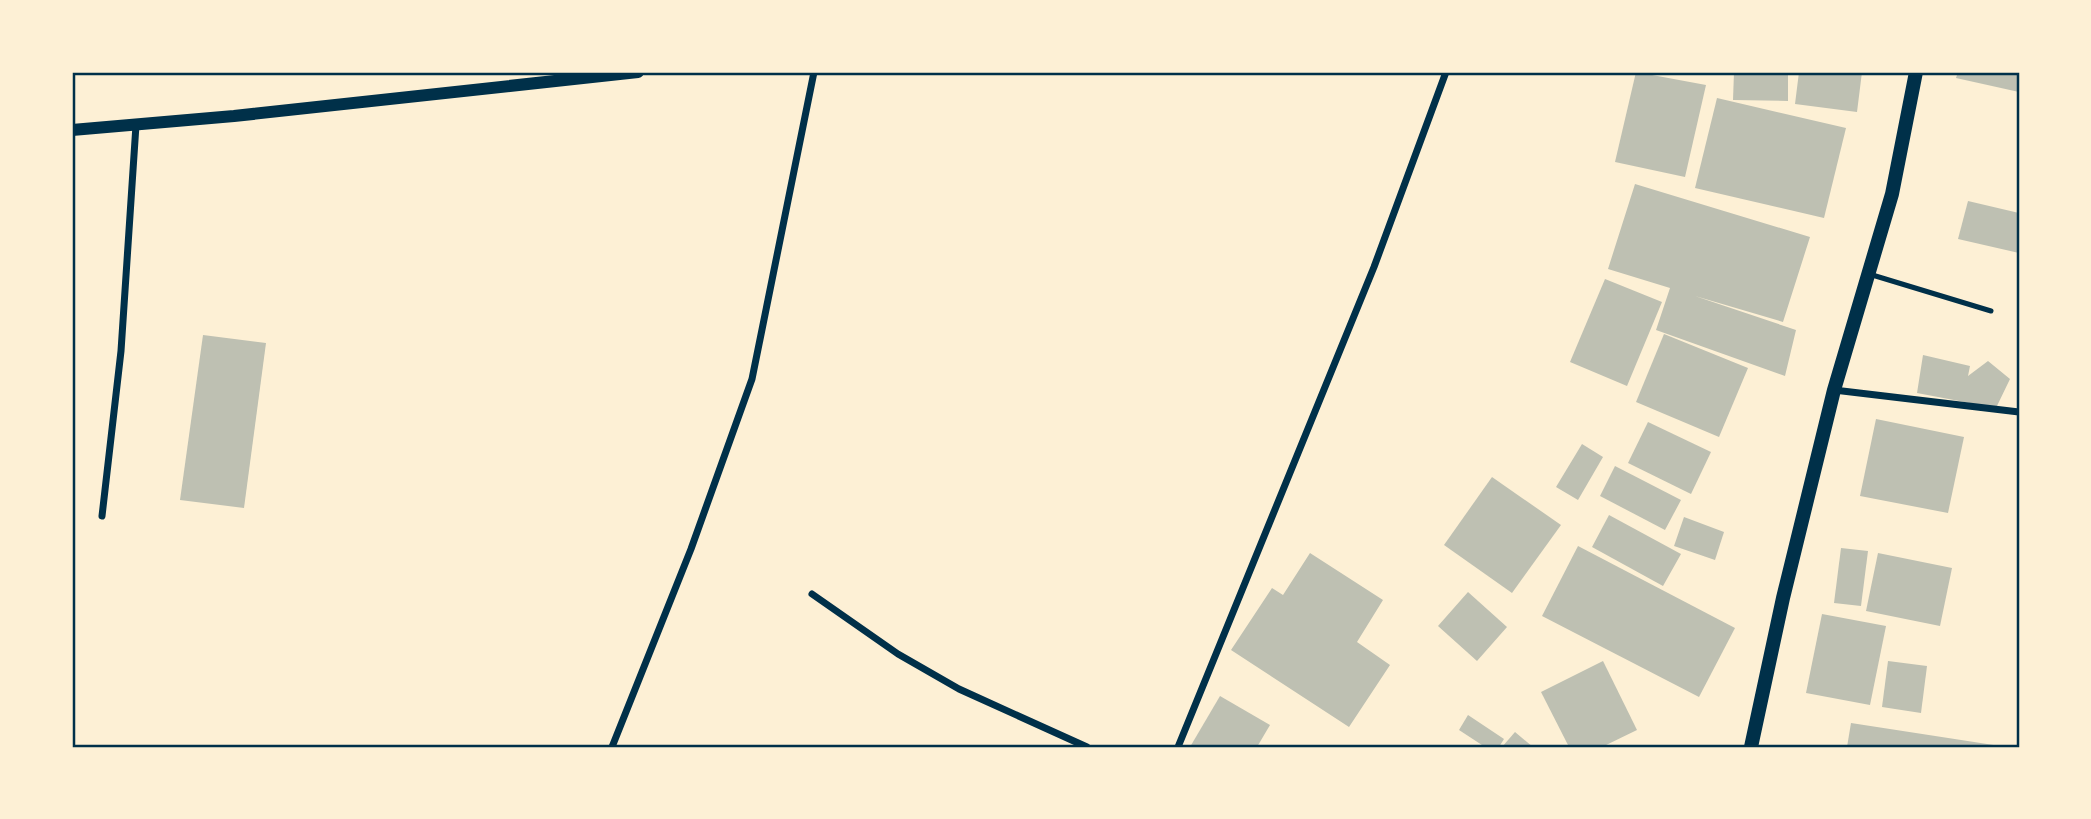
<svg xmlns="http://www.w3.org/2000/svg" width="2091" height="819" font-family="Signika,sans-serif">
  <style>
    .building { fill: #bec0b2 }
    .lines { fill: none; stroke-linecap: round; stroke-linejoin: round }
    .service { stroke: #003049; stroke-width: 5 }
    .minor { stroke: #003049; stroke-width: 7 }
    .tertiary { stroke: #003049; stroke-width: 12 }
    .secondary { stroke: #003049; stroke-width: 14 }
    .neatline { fill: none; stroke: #003049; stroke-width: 2.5 }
  </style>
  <rect width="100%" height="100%" fill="#fdf0d5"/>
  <g class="building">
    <polygon points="1636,72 1706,85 1685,177 1615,162"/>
    <polygon points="1734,72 1788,72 1788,101 1733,100"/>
    <polygon points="1799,72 1862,72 1857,112 1795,104"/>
    <polygon points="1958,72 2019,72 2019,92 1956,78"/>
    <polygon points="1717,98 1846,128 1824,218 1695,188"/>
    <polygon points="1635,184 1810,237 1783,322 1695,296 1796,330 1785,376 1656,330 1670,288 1608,269"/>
    <polygon points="1968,201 2019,213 2019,253 1958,239"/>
    <polygon points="1605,279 1662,302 1627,386 1570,362"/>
    <polygon points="1664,334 1748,368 1719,437 1636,402"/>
    <polygon points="203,335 266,343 244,508 180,500"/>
    <polygon points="1923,355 1970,366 1968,376 1988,361 2010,379 1996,408 1917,393"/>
    <polygon points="1876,419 1964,437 1948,513 1860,496"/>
    <polygon points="1648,422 1711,452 1691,494 1628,463"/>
    <polygon points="1582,444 1603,457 1578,500 1556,487"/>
    <polygon points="1615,466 1681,500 1665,530 1600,496"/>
    <polygon points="1492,477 1561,525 1512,593 1444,545"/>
    <polygon points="1609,515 1681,554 1663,586 1592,547"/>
    <polygon points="1684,517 1724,532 1715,560 1674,546"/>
    <polygon points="1578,546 1735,628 1699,697 1542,616"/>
    <polygon points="1841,548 1868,551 1861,606 1834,603"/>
    <polygon points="1310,553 1383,600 1357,642 1390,665 1349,727 1231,650 1272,588 1283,595"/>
    <polygon points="1878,553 1952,568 1940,626 1866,611"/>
    <polygon points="1468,592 1507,627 1477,661 1438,626"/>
    <polygon points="1822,614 1886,626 1870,705 1806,693"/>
    <polygon points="1603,661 1637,730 1602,747 1569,747 1541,692"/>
    <polygon points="1888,661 1927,666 1921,713 1882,707"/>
    <polygon points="1220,696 1270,725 1257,747 1190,747"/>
    <polygon points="1468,715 1504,739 1499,747 1485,747 1459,730"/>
    <polygon points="1851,723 2000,746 2000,747 1847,747"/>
    <polygon points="1515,732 1533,747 1502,747"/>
  </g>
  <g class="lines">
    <polyline class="service" points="1869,274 1991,311"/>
    <g class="minor">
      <polyline points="1834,390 2019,412"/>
      <polyline points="102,516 121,351 136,125"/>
      <polyline points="812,594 898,654 959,689 1087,747"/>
      <polyline points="612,747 691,549 752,379 814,72"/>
      <polyline points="1178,747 1374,267 1446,72"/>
    </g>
    <polyline class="tertiary" points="72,130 234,116 638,72"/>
    <polyline class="secondary" points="1751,747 1783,598 1834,390 1892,194 1916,72"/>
  </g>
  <rect width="2091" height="819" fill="none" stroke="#fdf0d5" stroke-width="147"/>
  <rect x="74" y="74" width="1944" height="672" class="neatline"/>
</svg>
